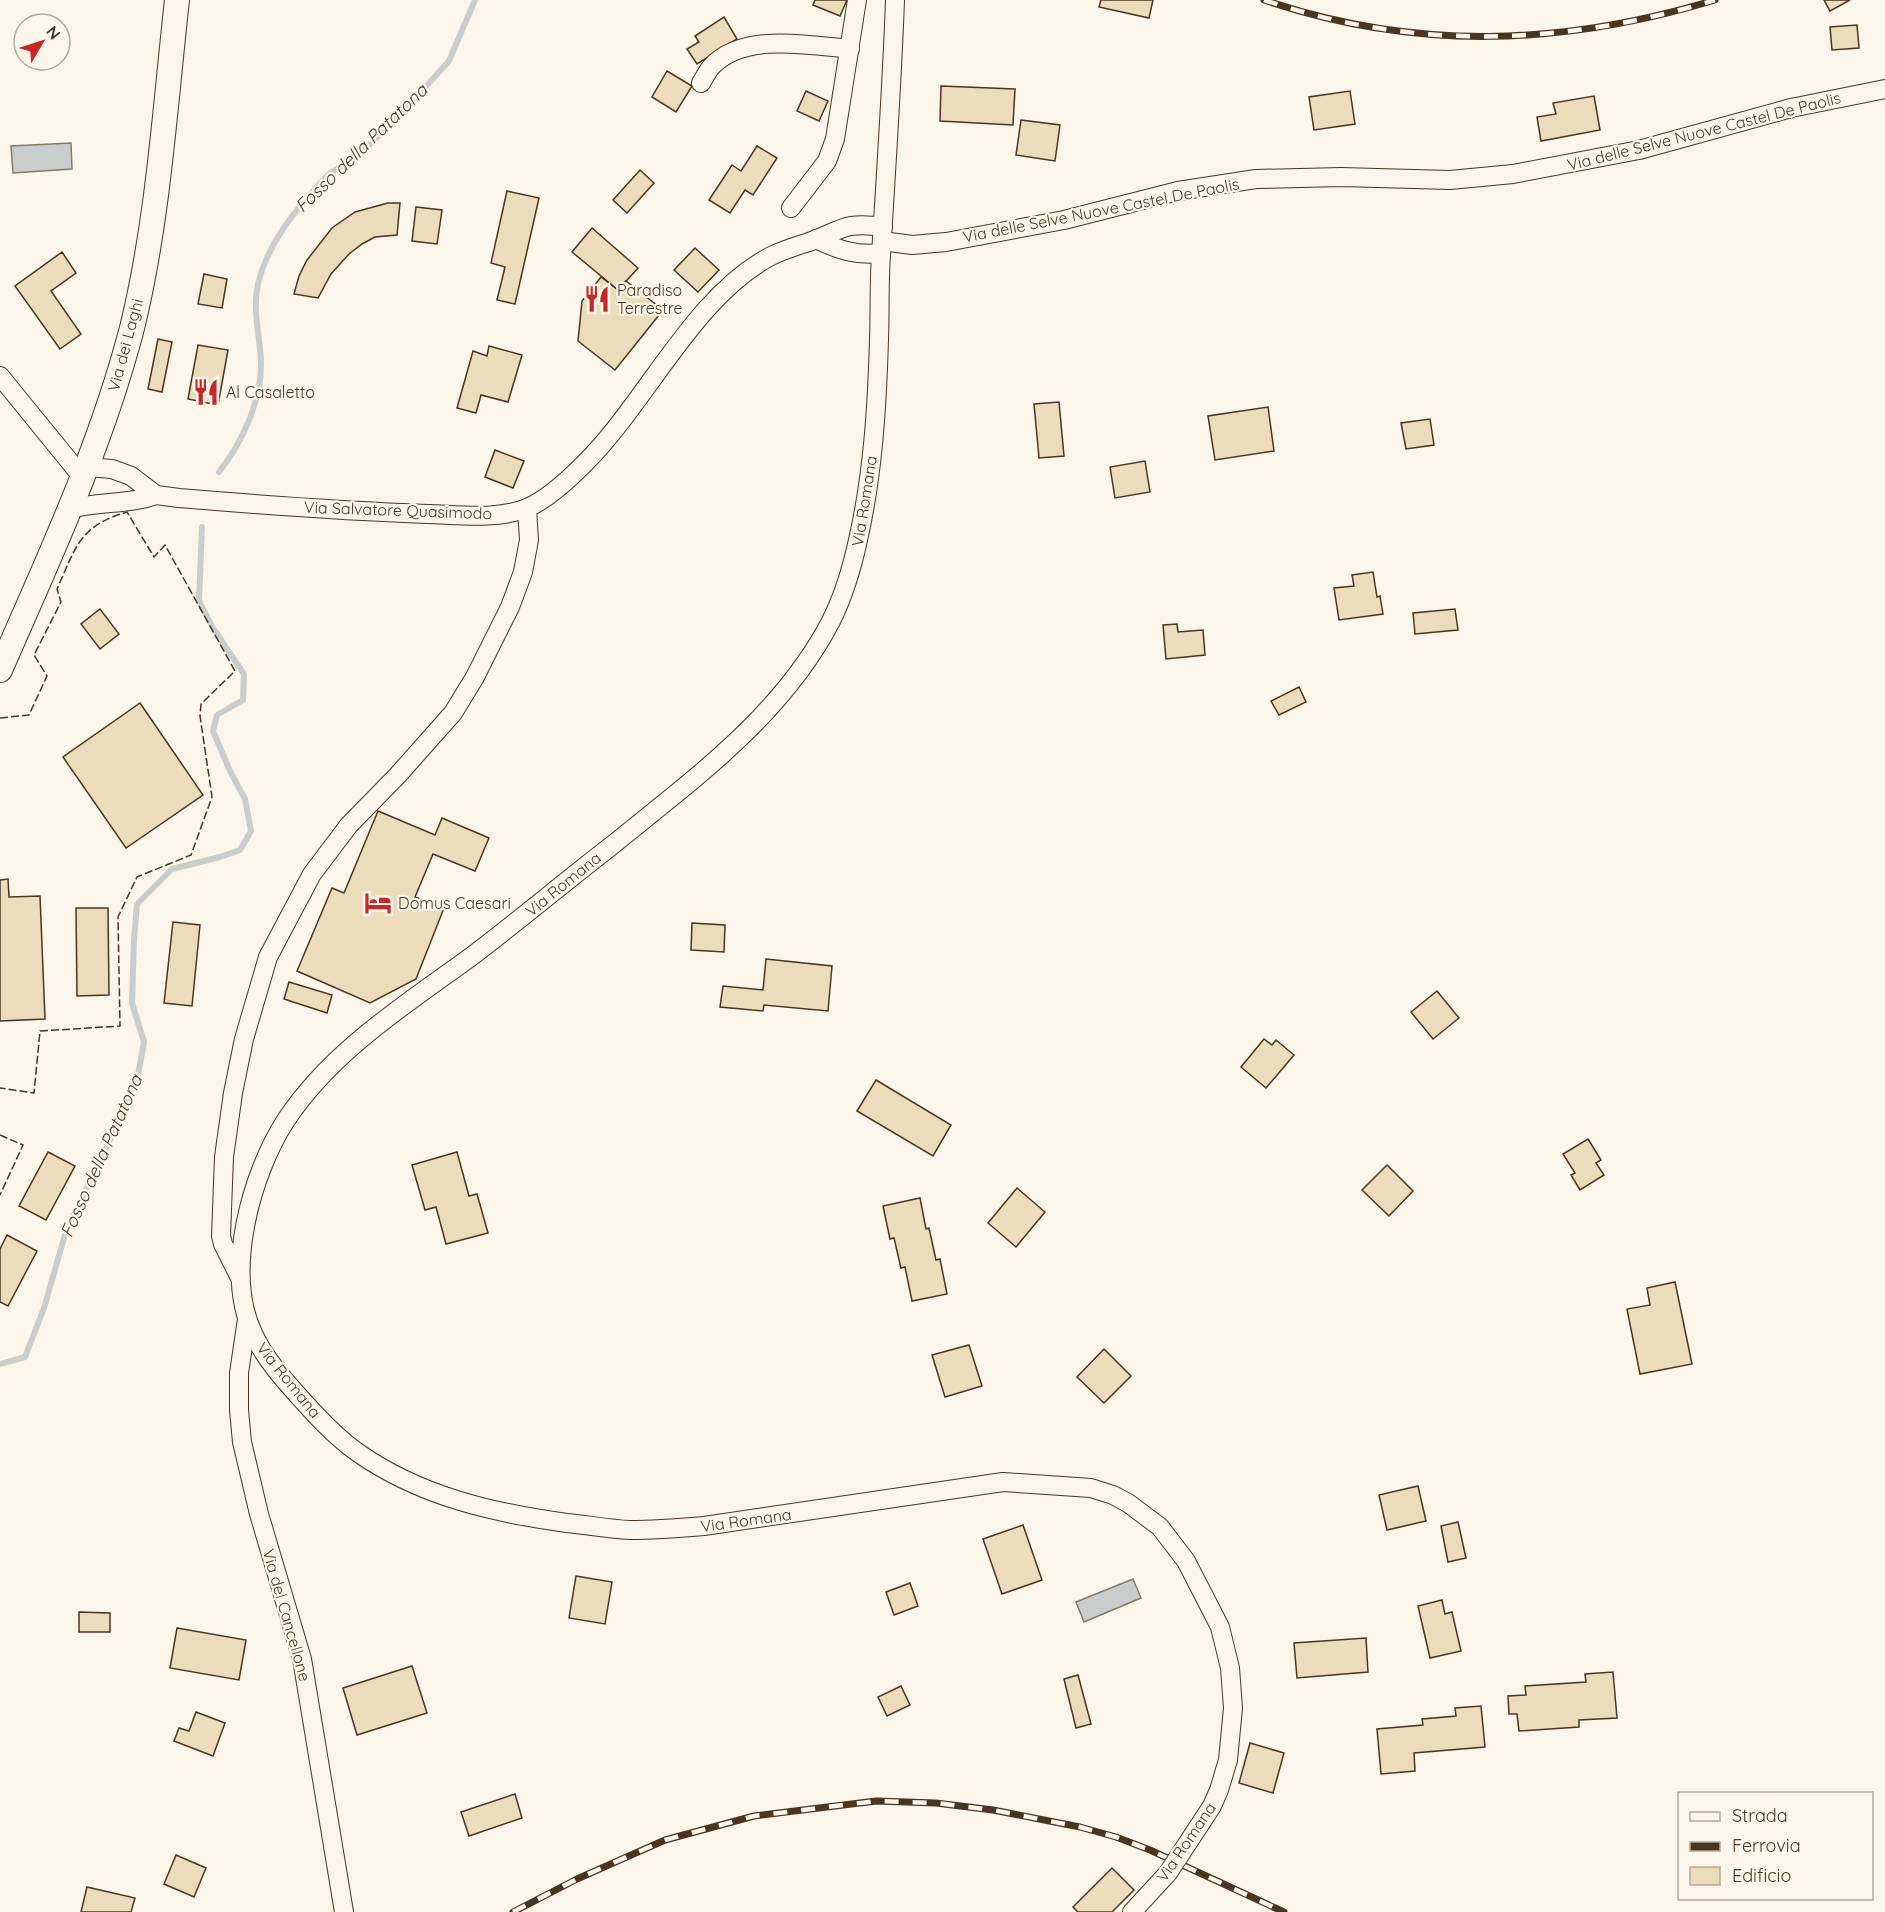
<svg xmlns="http://www.w3.org/2000/svg" width="1885" height="1912" font-family="Quicksand,sans-serif">
  <style>
    .water { fill: #c9cecd; stroke: #887966; stroke-width: 1.5 }
    .lines { fill: none; stroke-linecap: round; stroke-linejoin: round }
    .stream { stroke: #c9cecd; stroke-width: 6 }
    .building { fill: #ecdcbc; stroke: #4a3520; stroke-width: 1.5 }
    .minor-casing { stroke: #4a3520; stroke-width: 20 }
    .secondary-casing { stroke: #4a3520; stroke-width: 26 }
    .minor { stroke: #fbf6e9; stroke-width: 18 }
    .secondary { stroke: #fbf6e9; stroke-width: 24 }
    .rail-casing { stroke: #4a3520; stroke-width: 7 }
    .rail { stroke: #fbf6e9; stroke-width: 4.5; stroke-dasharray: 14; stroke-linecap: butt }
    .minor-bridge-casing { stroke: #4a3520; stroke-width: 20; stroke-linecap: butt }
    .minor-bridge { stroke: #fbf6e9; stroke-width: 18 }
    .fence { stroke: #4a3520; stroke-width: 1.5; stroke-dasharray: 8 3; stroke-linecap: butt }
    .labels { text-anchor: middle; dominant-baseline: central; stroke-width: 4.5; stroke-linejoin: round; paint-order: stroke }
    .street-label { font-size: 16px; fill: #4a3520; stroke: #fbf6e9 }
    .poi-label { font-size: 16px; fill: #4a3520; stroke: #fbf6e9; text-anchor: start }
    .water-label { font-size: 18px; font-style: italic; fill: #4a3520; stroke: #fbf6e9 }
  </style>
  <rect width="100%" height="100%" fill="#fbf6e9"/>
  <g class="water">
    <polygon points="71,143 72,169 13,173 11,146"/>
    <polygon points="1133,1579 1141,1598 1084,1622 1076,1602"/>
  </g>
  <g class="lines">
    <g class="stream">
      <path d="M219,472C242,443 262,400 261,362C260,335 252,310 258,284C268,242 295,211 323,180L330,173L356,158L400,115L449,61L475,0"/>
      <polyline points="0,1364 25,1357 44,1308 66,1231 109,1142 138,1075 144,1042 132,1003 134,940 137,904 172,869 220,857 240,850 251,831 245,799 230,771 213,731 217,715 243,700 244,674 213,628 199,601 202,527"/>
    </g>
  </g>
  <g class="building">
    <polygon points="815,0 847,0 840,16 813,5"/>
    <polygon points="1101,0 1153,0 1149,18 1099,7"/>
    <polygon points="1824,0 1850,0 1830,11"/>
    <polygon points="724,17 737,39 697,64 687,49 699,42 695,36"/>
    <polygon points="1857,25 1859,48 1832,50 1830,27"/>
    <polygon points="667,71 692,86 676,112 652,97"/>
    <polygon points="941,86 1015,89 1013,125 940,121"/>
    <polygon points="806,91 828,101 819,121 797,111"/>
    <polygon points="1350,91 1355,124 1314,130 1309,97"/>
    <polygon points="1594,96 1600,130 1541,141 1537,117 1556,114 1553,103"/>
    <polygon points="1021,120 1060,125 1055,161 1016,155"/>
    <polygon points="757,146 777,158 753,195 745,190 730,213 709,200 732,165 741,171"/>
    <polygon points="640,170 654,183 627,213 613,200"/>
    <polygon points="507,191 539,198 515,304 497,300 505,267 491,263"/>
    <polygon points="388,203 400,203 397,235 375,237 362,244 349,254 331,274 318,298 294,294 299,276 307,260 332,228 355,212"/>
    <polygon points="416,207 442,210 437,244 412,241"/>
    <polygon points="592,228 638,268 618,290 572,252"/>
    <polygon points="695,248 719,270 698,292 674,270"/>
    <polygon points="62,252 76,273 51,291 81,334 60,349 15,286"/>
    <polygon points="204,274 227,279 222,308 198,304"/>
    <polygon points="601,277 618,290 626,281 663,310 615,370 578,341 582,301"/>
    <polygon points="158,339 172,342 162,392 148,389"/>
    <polygon points="198,345 228,350 218,405 188,399"/>
    <polygon points="489,346 522,355 508,402 481,395 476,413 457,408 473,351 487,356"/>
    <polygon points="1059,402 1064,456 1039,458 1034,404"/>
    <polygon points="1268,407 1274,451 1215,460 1208,416"/>
    <polygon points="1430,419 1434,445 1406,449 1401,423"/>
    <polygon points="495,450 524,461 513,488 485,477"/>
    <polygon points="1145,461 1150,492 1115,498 1110,467"/>
    <polygon points="1373,572 1377,597 1380,596 1383,614 1339,620 1334,588 1354,586 1352,575"/>
    <polygon points="100,609 119,634 100,649 81,624"/>
    <polygon points="1455,609 1458,630 1415,634 1413,613"/>
    <polygon points="1177,624 1178,632 1203,630 1205,655 1166,659 1163,625"/>
    <polygon points="1299,687 1306,702 1279,715 1271,701"/>
    <polygon points="140,703 203,795 126,848 63,757"/>
    <polygon points="378,811 435,835 442,818 489,838 475,871 433,854 415,897 444,908 416,979 370,1003 297,971 332,888 344,893"/>
    <polygon points="8,879 9,897 40,896 45,1019 0,1021 0,880"/>
    <polygon points="76,908 108,908 109,995 77,996"/>
    <polygon points="173,922 200,925 192,1006 164,1003"/>
    <polygon points="692,923 725,925 724,952 691,950"/>
    <polygon points="766,959 832,966 828,1011 764,1005 763,1011 720,1007 723,986 763,990"/>
    <polygon points="289,982 332,995 327,1013 284,999"/>
    <polygon points="1437,991 1459,1018 1433,1039 1411,1012"/>
    <polygon points="1264,1039 1272,1045 1276,1040 1294,1055 1266,1088 1241,1067"/>
    <polygon points="876,1080 951,1125 933,1156 857,1111"/>
    <polygon points="1588,1139 1601,1160 1596,1163 1604,1175 1580,1190 1571,1175 1575,1173 1563,1154"/>
    <polygon points="48,1152 75,1166 46,1220 19,1206"/>
    <polygon points="457,1152 469,1196 477,1194 488,1233 446,1244 436,1207 425,1210 412,1165"/>
    <polygon points="1387,1165 1413,1191 1389,1216 1362,1190"/>
    <polygon points="1017,1188 1045,1212 1016,1247 988,1223"/>
    <polygon points="920,1198 926,1229 929,1228 936,1260 940,1259 947,1294 912,1301 905,1267 901,1268 894,1238 890,1239 883,1206"/>
    <polygon points="7,1235 37,1251 8,1306 0,1302 0,1249"/>
    <polygon points="1675,1282 1692,1364 1640,1374 1627,1309 1650,1305 1647,1288"/>
    <polygon points="969,1345 982,1386 945,1397 932,1355"/>
    <polygon points="1104,1349 1131,1376 1104,1403 1077,1377"/>
    <polygon points="1418,1486 1426,1521 1387,1530 1379,1495"/>
    <polygon points="1458,1522 1466,1558 1448,1562 1441,1526"/>
    <polygon points="1023,1525 1042,1580 1002,1594 983,1539"/>
    <polygon points="576,1576 612,1582 605,1624 569,1618"/>
    <polygon points="910,1583 918,1606 894,1615 886,1592"/>
    <polygon points="1442,1600 1445,1614 1452,1612 1461,1651 1430,1658 1418,1606"/>
    <polygon points="79,1612 110,1613 110,1632 79,1632"/>
    <polygon points="177,1628 246,1640 239,1680 170,1668"/>
    <polygon points="1366,1638 1368,1672 1297,1678 1294,1643"/>
    <polygon points="412,1666 427,1713 357,1735 343,1688"/>
    <polygon points="1613,1672 1617,1718 1579,1720 1579,1727 1519,1731 1517,1714 1509,1714 1508,1696 1526,1695 1525,1686 1586,1682 1585,1674"/>
    <polygon points="1078,1675 1091,1724 1076,1728 1064,1679"/>
    <polygon points="901,1686 910,1705 887,1716 878,1697"/>
    <polygon points="1481,1706 1485,1747 1414,1753 1415,1771 1381,1774 1377,1729 1423,1725 1422,1719 1456,1716 1455,1708"/>
    <polygon points="196,1712 225,1723 213,1756 174,1741 179,1728 189,1731"/>
    <polygon points="1250,1743 1284,1753 1273,1793 1239,1783"/>
    <polygon points="515,1794 522,1818 469,1836 461,1812"/>
    <polygon points="176,1855 206,1868 194,1897 164,1884"/>
    <polygon points="1112,1868 1134,1890 1112,1912 1078,1912 1073,1907"/>
    <polygon points="87,1887 135,1898 131,1912 81,1912"/>
  </g>
  <g class="lines">
    <defs>
      <g id="minor">
        <path d="M895,0C892,85 886,170 881,255C879,283 880,311 879,340C877,407 873,474 858,540C852,568 844,595 831,621C782,716 691,781 610,847C562,884 516,923 468,959C403,1006 331,1052 286,1120C251,1174 224,1272 253,1333C264,1358 285,1381 303,1401C320,1420 337,1438 357,1452C419,1496 493,1513 567,1523C588,1525 609,1529 630,1530C655,1530 680,1528 704,1526L1003,1482L1091,1488L1113,1495L1128,1503L1160,1527L1186,1561L1220,1627L1230,1668L1233,1708L1228,1760L1219,1790L1212,1806L1191,1838"/>
        <path d="M701,83C704,78 707,72 711,67C743,32 808,45 850,49"/>
        <polyline points="791,208 827,161 835,139 857,0"/>
        <path d="M816,239C838,250 857,256 881,253"/>
        <polyline points="882,241 912,245 946,242 1064,220 1178,191 1256,179 1341,177 1450,180 1513,174 1639,150 1791,108 1885,89"/>
        <polyline points="0,376 83,478"/>
        <path d="M87,467L112,469L131,476L156,495L179,498C262,505 345,511 428,514C460,515 497,520 527,508C548,499 568,480 584,464C647,402 693,297 771,256C783,250 796,246 809,242C842,230 845,221 883,227"/>
        <path d="M70,509C98,501 128,505 156,495"/>
        <polyline points="239,1276 223,1244 221,1236 224,1157 233,1093 244,1039 268,957 312,874 349,825 397,776 453,713 475,677 510,607 523,572 529,540 527,508"/>
        <polyline points="247,1319 239,1373 239,1410 242,1442 259,1514 302,1659 344,1912"/>
        <polyline points="1132,1912 1168,1873"/>
      </g>
      <path id="secondary" d="M0,670C49,558 101,447 132,328C158,223 165,107 177,0"/>
    </defs>
    <use href="#minor" class="minor-casing"/>
    <use href="#secondary" class="secondary-casing"/>
    <use href="#minor" class="minor"/>
    <use href="#secondary" class="secondary"/>
    <defs>
      <g id="rail">
        <path d="M1264,0C1415,51 1563,46 1715,0"/>
        <polyline points="513,1912 577,1879 665,1840 754,1816 876,1801 936,1803 993,1810 1080,1827 1116,1837 1150,1850 1284,1912"/>
      </g>
    </defs>
    <use href="#rail" class="rail-casing"/>
    <use href="#rail" class="rail"/>
    <defs>
      <polyline id="minor-bridge" points="1168,1873 1191,1838"/>
    </defs>
    <use href="#minor-bridge" class="minor-bridge-casing"/>
    <use href="#minor-bridge" class="minor-bridge"/>
    <g class="fence">
      <path d="M0,718L29,715L47,676L34,655L61,602L57,589C76,547 79,526 127,512L154,557L165,545L235,671L201,704L200,716L212,797L191,855L137,877L118,917L120,1026L40,1031L34,1093L0,1088"/>
      <polyline points="0,1135 23,1145 0,1195"/>
    </g>
  </g>
  <defs>
    <symbol id="restaurant-bare" viewBox="-9 -9 18 18"><path d="M-5-6h1v4h1v-4h1v4h1v-4h1v5L-1.5 .5V6h-2V.5L-5-1ZM5-6V6H3V1.5H1.5Q1.5-4 5-6Z" fill="#c62828" stroke="#fbf6e9" stroke-width="2.5" paint-order="stroke"/></symbol>
    <symbol id="hotel-bare" viewBox="-9 -9 18 18"><path d="M-6-4.5h1.5V1H6V5H4.5V3h-9V5H-6ZM-4 0a1.8 1.8 0 1 1 3.6 0ZM.5 0V-2.5h3Q6-2.5 6 0Z" fill="#c62828" stroke="#fbf6e9" stroke-width="2.5" paint-order="stroke"/></symbol>
  </defs>
  <g fill-rule="evenodd">
    <use href="#restaurant-bare" x="578" y="280" width="38" height="38"/>
    <use href="#restaurant-bare" x="187" y="373" width="38" height="38"/>
    <use href="#hotel-bare" x="359" y="884" width="38" height="38"/>
  </g>
  <g class="labels">
    <g class="street-label">
      <text transform="translate(1704 131) rotate(-14)">Via delle Selve Nuove Castel De Paolis</text>
      <text transform="translate(1101 210) rotate(-11)">Via delle Selve Nuove Castel De Paolis</text>
      <text transform="translate(125 345) rotate(-75)">Via dei Laghi</text>
      <text transform="translate(864 501) rotate(-81)">Via Romana</text>
      <text transform="translate(398 510) rotate(2)">Via Salvatore Quasimodo</text>
      <text transform="translate(563 884) rotate(-39)">Via Romana</text>
      <text transform="translate(289 1380) rotate(51)">Via Romana</text>
      <text transform="translate(746 1520) rotate(-8)">Via Romana</text>
      <text transform="translate(287 1615) rotate(74)">Via del Cancellone</text>
      <text transform="translate(1186 1842) rotate(-56)">Via Romana</text>
    </g>
    <g class="poi-label">
      <text x="617" y="290">Paradiso<tspan x="617" dy="18">Terrestre</tspan></text>
      <text x="226" y="392">Al Casaletto</text>
      <text x="398" y="903">Domus Caesari</text>
    </g>
    <g class="water-label">
      <text transform="translate(361 148) rotate(-44)">Fosso della Patatona</text>
      <text transform="translate(101 1156) rotate(-66)">Fosso della Patatona</text>
    </g>
  </g>
  <rect x="1678" y="1792" width="195" height="108" fill="#fbf6e9" stroke="#b4a999" stroke-width="1.5"/>
  <rect x="1690" y="1812" width="30" height="9" fill="#fbf6e9" stroke="#b4a999" stroke-width="1.5"/>
  <text x="1732" y="1822" font-size="18" fill="#4a3520">Strada</text>
  <rect x="1690" y="1842" width="30" height="9" fill="#4a3520" stroke="#b4a999" stroke-width="1.5"/>
  <text x="1732" y="1852" font-size="18" fill="#4a3520">Ferrovia</text>
  <rect x="1690" y="1867" width="30" height="18" fill="#ecdcbc" stroke="#b4a999" stroke-width="1.5"/>
  <text x="1732" y="1882" font-size="18" fill="#4a3520">Edificio</text>
  <g transform="translate(42 42) rotate(51)"><circle r="28" fill="#fbf6e9" stroke="#b4a999" stroke-width="1.5"/>
  <path d="M0-4.5L10 22L0 15L-10 22Z" fill="#c62828"/>
  <text y="-9" font-size="16" font-weight="bold" text-anchor="middle" fill="#4a3520">N</text>
  </g>
</svg>
